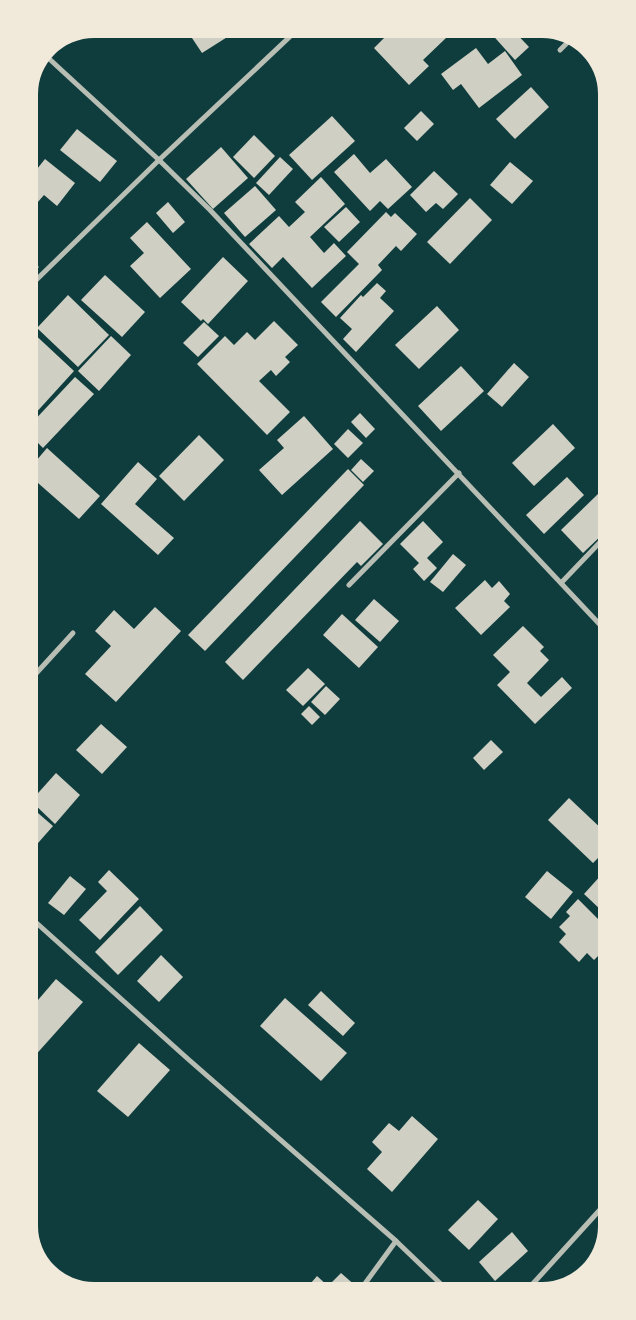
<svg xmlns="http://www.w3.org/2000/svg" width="636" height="1320" font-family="'Varela Round',sans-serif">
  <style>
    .building { fill: #cfcfc3 }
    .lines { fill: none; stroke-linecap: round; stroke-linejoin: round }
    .minor { stroke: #b8beb3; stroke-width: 5 }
  </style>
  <rect width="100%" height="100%" fill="#0f3d3e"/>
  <g class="building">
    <polygon points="186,29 240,29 202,53"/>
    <polygon points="379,29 437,29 446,38 423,60 429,66 409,85 374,48 386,36"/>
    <polygon points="489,29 512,29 529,47 515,60 488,30"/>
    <polygon points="476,48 488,64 505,51 522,75 479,108 461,84 453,90 441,74"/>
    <polygon points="586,48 601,68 600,69 582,53"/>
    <polygon points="531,87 549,107 515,139 496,119"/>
    <polygon points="421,111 434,124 417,141 404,128"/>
    <polygon points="332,116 355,141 312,180 289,155"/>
    <polygon points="77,129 117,161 100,182 60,150"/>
    <polygon points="254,135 275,156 254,178 233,157"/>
    <polygon points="221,147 248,178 213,209 186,179"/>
    <polygon points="354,154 370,173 386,159 412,187 388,209 380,201 370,211 334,172"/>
    <polygon points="280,157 293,169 269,195 256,183"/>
    <polygon points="45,159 75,183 57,206 44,195 30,211 29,179"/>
    <polygon points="510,162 533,181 512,204 490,185"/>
    <polygon points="434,171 458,194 443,209 436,203 426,212 410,195"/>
    <polygon points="321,177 345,204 310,237 324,253 334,243 346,256 312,288 283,257 272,268 249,244 279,216 289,227 305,212 295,202"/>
    <polygon points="255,186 276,210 245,237 224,213"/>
    <polygon points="470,198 492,220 450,264 427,242"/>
    <polygon points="168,202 185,222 173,233 156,213"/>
    <polygon points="346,207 360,222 339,242 324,227"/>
    <polygon points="386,212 391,217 395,213 417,234 401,251 396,246 378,265 382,270 336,317 321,302 359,264 347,252"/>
    <polygon points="147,222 191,269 160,298 130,266 144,253 130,238"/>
    <polygon points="223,257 248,281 208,324 203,319 201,321 181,302"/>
    <polygon points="29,259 39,267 29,277"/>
    <polygon points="105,275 145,312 122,337 81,300"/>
    <polygon points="377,283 386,291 380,298 394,311 356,352 343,339 352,329 340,318 361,295 363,297"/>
    <polygon points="68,295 109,335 78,367 37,328"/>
    <polygon points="437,306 459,330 419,369 395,345"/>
    <polygon points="274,321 298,345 285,357 290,362 276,376 271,370 259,381 290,412 267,435 197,364 225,336 234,345 247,332 255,340"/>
    <polygon points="204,322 219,336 198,357 183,343"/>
    <polygon points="30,330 74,371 33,416 30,413"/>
    <polygon points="111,336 131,355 99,391 78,371"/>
    <polygon points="514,363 529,377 502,407 487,394"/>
    <polygon points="461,366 484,391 441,431 418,406"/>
    <polygon points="75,377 94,394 43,448 30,435 30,425"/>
    <polygon points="360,413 375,429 366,438 351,422"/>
    <polygon points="304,416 333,449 282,495 259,470 284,448 277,440"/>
    <polygon points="553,424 575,448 534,486 512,463"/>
    <polygon points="348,429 363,443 348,458 334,444"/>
    <polygon points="199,435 224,460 184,501 159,476"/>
    <polygon points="47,448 100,496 79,519 30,476 30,468"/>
    <polygon points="361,459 374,471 363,482 351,470"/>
    <polygon points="138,462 157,479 135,504 174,538 158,555 101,504"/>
    <polygon points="348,469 364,485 205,651 188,635"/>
    <polygon points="567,477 584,495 544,534 526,515"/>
    <polygon points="599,493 605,499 605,532 583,553 561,530"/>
    <polygon points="360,521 383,544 361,566 357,562 243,680 225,662"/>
    <polygon points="423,521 443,542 427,558 437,568 424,581 413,569 419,563 400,544"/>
    <polygon points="453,554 466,565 443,592 430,582"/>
    <polygon points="485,580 492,588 499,581 510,594 504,601 510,607 481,635 455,608"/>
    <polygon points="374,599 399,621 380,642 355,620"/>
    <polygon points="155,607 181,631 116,702 85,674 111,646 95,631 114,610 134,629"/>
    <polygon points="342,614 378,647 359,668 323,635"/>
    <polygon points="523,626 544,647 540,651 549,660 527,683 541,697 562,677 572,688 535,724 497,685 510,672 493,655"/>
    <polygon points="308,668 325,684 303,706 286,690"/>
    <polygon points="326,686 340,699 325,715 311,702"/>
    <polygon points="309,706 320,717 312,725 301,714"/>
    <polygon points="101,724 127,747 102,774 76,750"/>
    <polygon points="491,740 503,752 484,770 473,758"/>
    <polygon points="56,773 80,795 55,824 31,801"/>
    <polygon points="569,798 606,833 606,850 593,863 548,820"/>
    <polygon points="31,807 53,826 31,851"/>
    <polygon points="109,870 139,899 100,940 79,920 107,891 98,882"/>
    <polygon points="547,871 573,892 551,919 525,897"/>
    <polygon points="603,873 606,875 606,906 602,911 584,894"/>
    <polygon points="70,876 86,889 64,915 48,903"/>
    <polygon points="578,899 606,927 606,952 602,956 600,954 594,960 587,953 579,962 559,942 566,934 559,927 570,916 566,912"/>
    <polygon points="140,906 163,930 118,975 95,952"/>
    <polygon points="161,955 183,977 159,1002 137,981"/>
    <polygon points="56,979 83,1002 32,1059 32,1007"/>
    <polygon points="321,991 355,1023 343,1036 308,1005"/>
    <polygon points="285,998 347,1053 321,1081 260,1026"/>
    <polygon points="139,1043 170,1070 128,1117 97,1091"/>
    <polygon points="412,1116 438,1139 392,1192 367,1169 382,1152 372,1142 389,1123 399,1131"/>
    <polygon points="478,1200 498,1219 469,1250 448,1230"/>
    <polygon points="512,1232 528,1251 495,1281 479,1262"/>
    <polygon points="341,1273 357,1287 355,1289 305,1290 317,1276 328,1286"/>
  </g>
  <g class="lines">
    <g class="minor">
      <polyline points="560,50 572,38"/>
      <polyline points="45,55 159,160 210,210 605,630"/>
      <polyline points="29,287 159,160 298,29"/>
      <polyline points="561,583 605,537"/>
      <polyline points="349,585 459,473"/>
      <polyline points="31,679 73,633"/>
      <polyline points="31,918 188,1059 396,1241 446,1289"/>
      <polyline points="529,1288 607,1202"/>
      <polyline points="361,1289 396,1241"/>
    </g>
  </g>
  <path d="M0 0H636V1320H0ZM94 38H542A56 56 0 0 1 598 94V1226A56 56 0 0 1 542 1282H94A56 56 0 0 1 38 1226V94A56 56 0 0 1 94 38Z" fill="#f1e9da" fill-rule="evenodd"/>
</svg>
